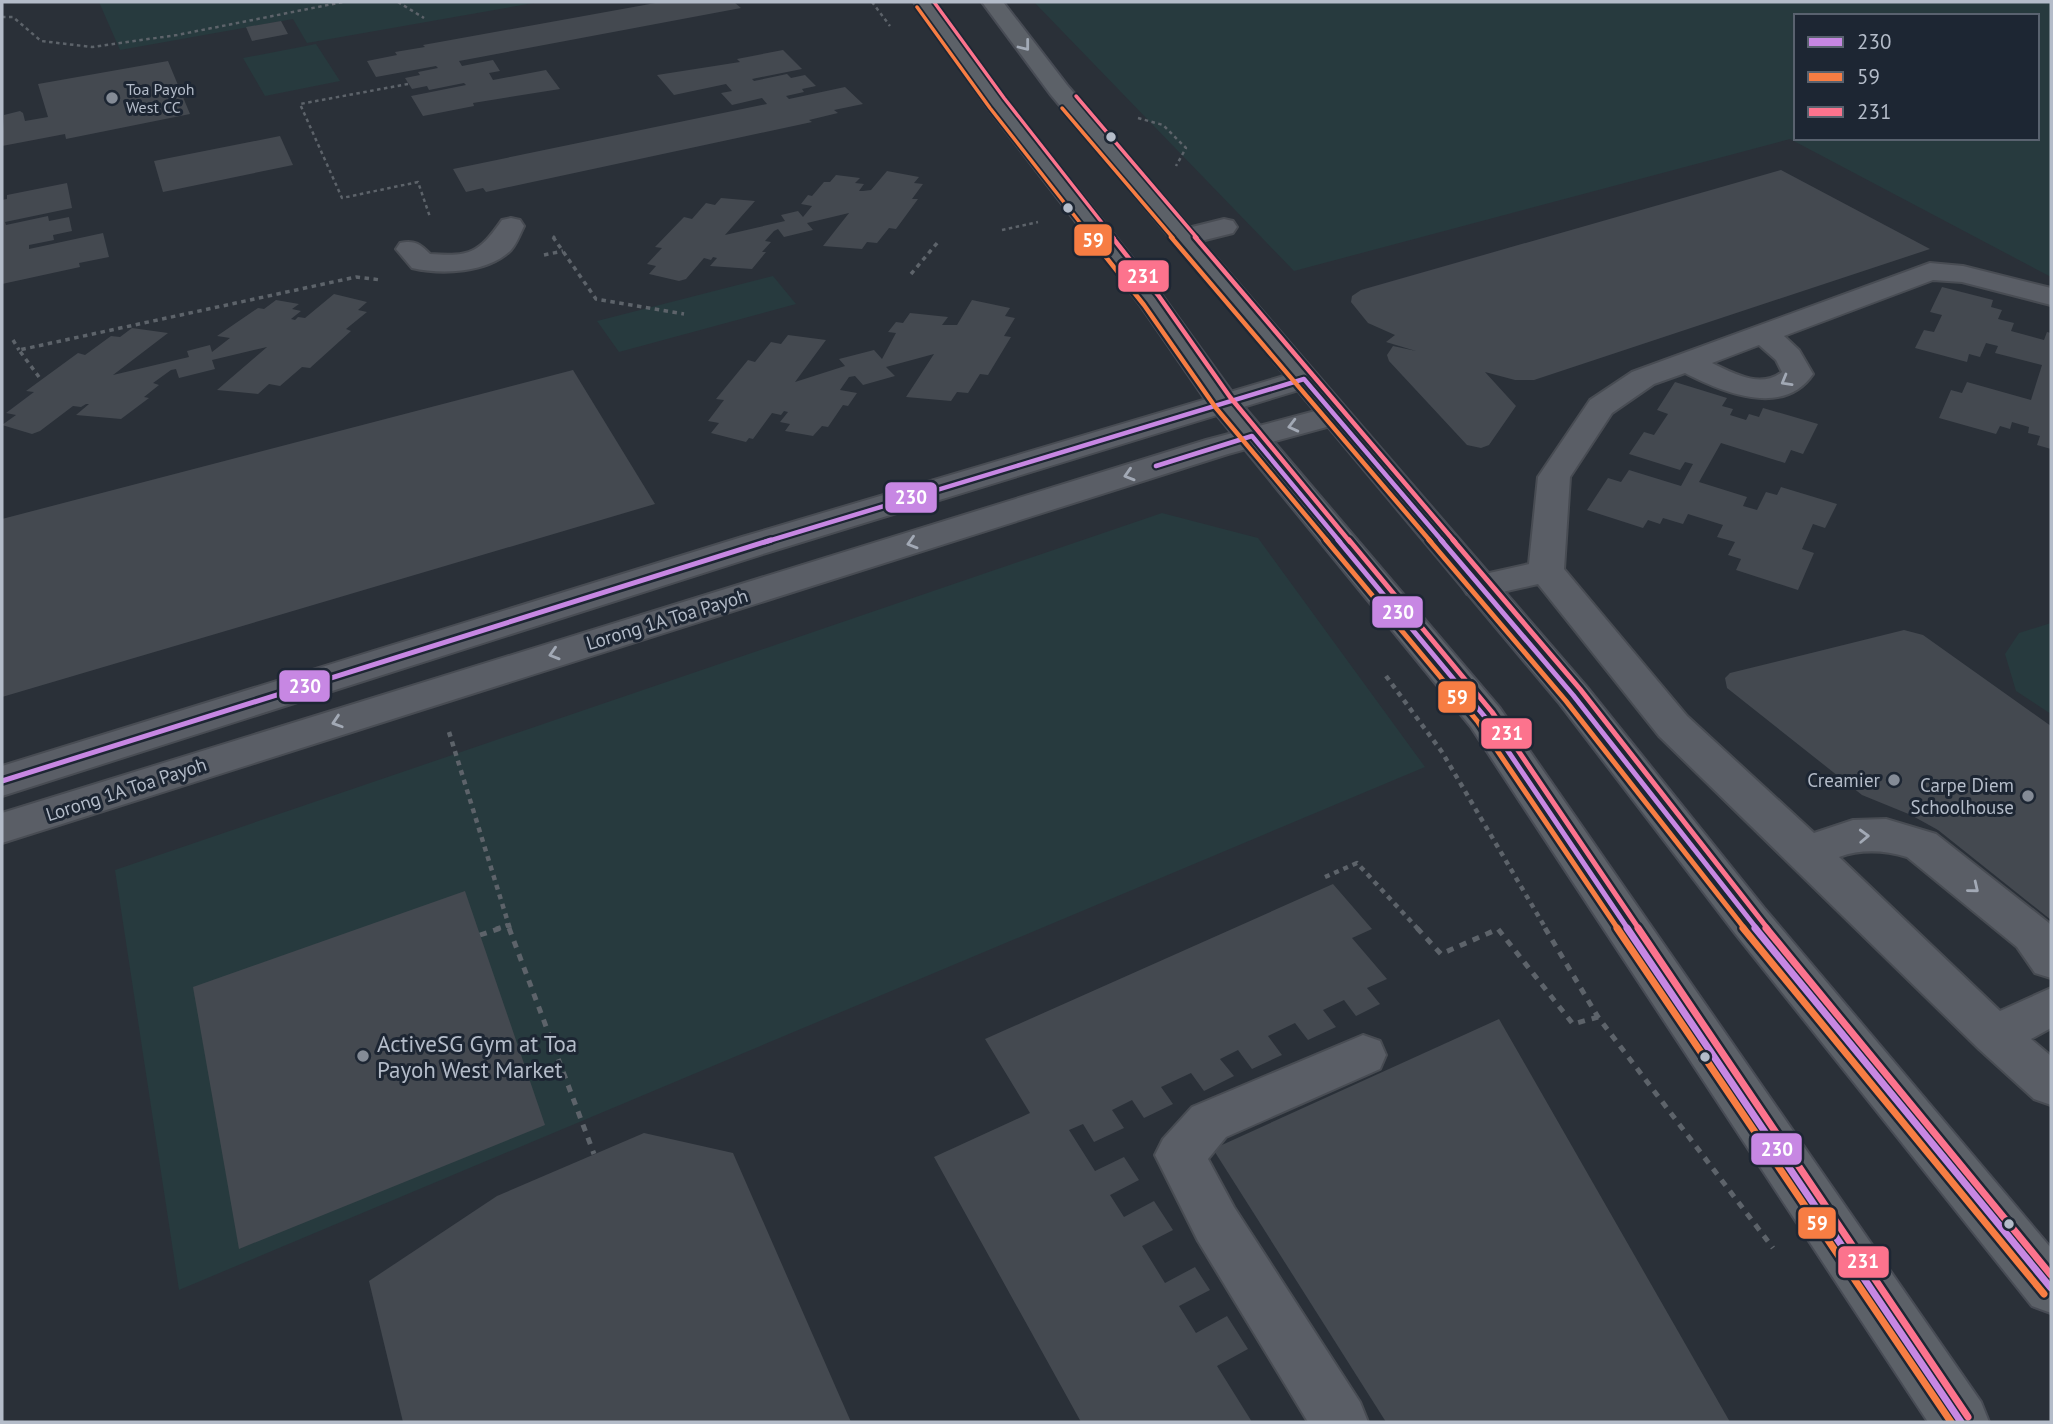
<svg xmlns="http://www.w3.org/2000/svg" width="2053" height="1424" font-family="'PT Sans',sans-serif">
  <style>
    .green { fill: #273a3e; fill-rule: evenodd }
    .building { fill: #444950 }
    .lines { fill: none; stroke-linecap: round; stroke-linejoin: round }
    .minor-casing { stroke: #484c53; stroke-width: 4 }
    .major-casing { stroke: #484c55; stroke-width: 4 }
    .path-far3 { stroke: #5d636a; stroke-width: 2.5; stroke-dasharray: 3.5 3.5; stroke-linecap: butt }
    .path-far2 { stroke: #5d636a; stroke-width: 3.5; stroke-dasharray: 4.5 4.5; stroke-linecap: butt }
    .path-far1 { stroke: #5d636a; stroke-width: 4.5; stroke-dasharray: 5 5; stroke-linecap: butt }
    .path { stroke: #5d636a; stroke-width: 5; stroke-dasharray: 7 7; stroke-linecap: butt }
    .minor { fill: #5a5e66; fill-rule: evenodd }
    .major { fill: #5c6168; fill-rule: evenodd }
    .bus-1-far2-casing { stroke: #1d2633; stroke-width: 9 }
    .bus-1-far1-casing { stroke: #1d2633; stroke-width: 10 }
    .bus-1-casing { stroke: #1d2633; stroke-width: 12 }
    .bus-2-far3-casing { stroke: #1d2633; stroke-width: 7 }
    .bus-2-far2-casing { stroke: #1d2633; stroke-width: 9 }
    .bus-2-far1-casing { stroke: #1d2633; stroke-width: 10 }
    .bus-2-casing { stroke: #1d2633; stroke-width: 12 }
    .bus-3-far3-casing { stroke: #1d2633; stroke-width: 7 }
    .bus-3-far2-casing { stroke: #1d2633; stroke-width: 9 }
    .bus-3-far1-casing { stroke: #1d2633; stroke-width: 10 }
    .bus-3-casing { stroke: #1d2633; stroke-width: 12 }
    .bus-1-far2 { stroke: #c787e3; stroke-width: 4.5 }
    .bus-1-far1 { stroke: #c787e3; stroke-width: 5 }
    .bus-1 { stroke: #c787e3; stroke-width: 7 }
    .bus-2-far3 { stroke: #f77d43; stroke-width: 3.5 }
    .bus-2-far2 { stroke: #f77d43; stroke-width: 4.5 }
    .bus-2-far1 { stroke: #f77d43; stroke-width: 5 }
    .bus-2 { stroke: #f77d43; stroke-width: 7 }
    .bus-3-far3 { stroke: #fc738d; stroke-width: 3.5 }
    .bus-3-far2 { stroke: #fc738d; stroke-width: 4.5 }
    .bus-3-far1 { stroke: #fc738d; stroke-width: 5 }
    .bus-3 { stroke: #fc738d; stroke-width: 7 }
    .oneway { stroke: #a2aab6 }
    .oneway2 { stroke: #a2a9b5 }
    .poi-dot { fill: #848b96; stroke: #1d2633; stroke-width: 2.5 }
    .bus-dot { fill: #b4bcc9; stroke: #1d2633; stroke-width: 2.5 }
    .labels { text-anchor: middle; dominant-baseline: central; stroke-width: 6; stroke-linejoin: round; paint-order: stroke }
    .far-poi-label { font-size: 16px; fill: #b4bcc9; stroke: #1d2633; text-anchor: start }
    .street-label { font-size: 19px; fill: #b4bcc9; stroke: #1d2633 }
    .poi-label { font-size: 19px; fill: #b4bcc9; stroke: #1d2633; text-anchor: end }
    .near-poi-label { font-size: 23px; fill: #b4bcc9; stroke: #1d2633; text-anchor: start }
    .line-badge { stroke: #1d2633; stroke-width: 2.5 }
    .badge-label { font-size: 19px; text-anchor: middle; font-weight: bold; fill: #fff }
  </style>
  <rect width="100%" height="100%" fill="#2a3038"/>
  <g class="green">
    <polygon points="99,2 539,2 307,43 293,19 120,50"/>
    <path d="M1034,2H2051V277L1790,139L1294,271ZM1796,16H2037V138H1796Z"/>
    <polygon points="316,44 340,81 265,96 243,58"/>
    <polygon points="773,276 796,304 619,352 597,321"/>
    <polygon points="1162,513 1258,538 1425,767 179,1290 115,870"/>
    <polygon points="2051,623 2051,714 2016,691 2005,654 2019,633"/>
  </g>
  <g class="building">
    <polygon points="661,2 734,2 741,8 459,61 462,66 493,60 500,71 489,73 493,80 546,70 560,89 473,103 474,106 423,116 411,96 466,85 464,83 429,90 427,86 412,89 405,78 420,75 418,72 438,68 436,66 376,77 367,61 397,55 395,52 425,47 423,45"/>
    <polygon points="281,21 288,34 252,41 246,27"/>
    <polygon points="783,50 802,69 752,79 754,81 787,74 791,78 805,75 816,86 802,89 804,92 786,96 789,99 845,87 863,104 834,110 838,113 809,120 812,122 486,192 483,188 466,192 453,169 767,104 762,98 732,105 721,93 732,91 726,84 674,95 657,75 740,62 737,59"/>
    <polygon points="168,61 190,114 66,139 65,134 2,146 4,115 20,111 23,113 25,121 48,117 38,84"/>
    <polygon points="280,136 293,165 163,192 154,161"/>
    <polygon points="1781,170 1930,249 1534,380 1515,380 1485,372 1516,406 1489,445 1481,448 1467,445 1389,361 1387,355 1393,346 1416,351 1386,342 1395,335 1368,323 1351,302 1352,296 1361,290"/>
    <polygon points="887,171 919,177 914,183 923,184 912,199 918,199 896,229 889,228 877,243 867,242 862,249 823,246 849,213 807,223 813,230 784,237 778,229 774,231 765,241 771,242 762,252 766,252 752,269 710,266 717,258 713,257 711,260 704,258 686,279 679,281 649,274 656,266 647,264 662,248 655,247 684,217 692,219 706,203 715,205 721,198 755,201 725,235 785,221 781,215 798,211 803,217 812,206 801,204 808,195 812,196 824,182 830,182 836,175 860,178 855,183 864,184 859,191 863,191 871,190"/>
    <polygon points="67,183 72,208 5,222 6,225 48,216 49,221 69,217 72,231 53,235 54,240 29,245 29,249 103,233 109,257 79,263 80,267 2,284 2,200 7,199 7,195"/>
    <polygon points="1942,287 1993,300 1991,307 2002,310 1998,319 2014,323 2011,331 2044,340 2047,332 2051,333 2051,449 2037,445 2040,436 2028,433 2029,427 2012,422 2010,429 2000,426 1996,434 1939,418 1951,390 1962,393 1967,382 2031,400 2042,365 1995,353 1998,346 1986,343 1980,357 1969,354 1967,362 1915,348 1924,330 1934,332 1942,315 1930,312"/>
    <polygon points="334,294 367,302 358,310 367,312 346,329 351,331 310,368 302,367 280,386 269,384 258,394 217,390 267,347 212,360 215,369 179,378 176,369 171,370 153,383 159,385 144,397 149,398 121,419 76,415 89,404 86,404 81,407 73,406 40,431 32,434 2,425 16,415 6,413 34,392 26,391 78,353 85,355 111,336 120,337 132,328 168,333 113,375 189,357 187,351 210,345 212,352 230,338 217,336 258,308 264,309 276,300 299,304 292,309 301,311 291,319 295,320 298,317 305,318"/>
    <polygon points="972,300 1010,308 1005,316 1015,318 1004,336 1011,337 988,375 980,374 968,393 957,392 951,401 906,397 934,354 886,367 895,376 863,385 855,376 849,377 840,390 857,393 848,406 843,405 828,427 822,426 813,436 785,431 790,424 780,422 788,412 784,411 781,415 772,413 753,439 749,438 746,442 711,433 719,423 708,421 724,400 716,399 748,360 755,362 771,342 781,344 788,335 826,340 795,382 845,366 839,359 874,350 882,359 896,333 888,332 896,322 903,323 910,313 948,317 942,325 957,325"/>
    <polygon points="573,370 655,504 2,697 2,519"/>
    <polygon points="1675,382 1727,398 1722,406 1733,409 1730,415 1746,420 1749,414 1759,417 1763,408 1818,424 1803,454 1791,450 1785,463 1721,443 1699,482 1747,497 1743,506 1757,510 1766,492 1777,495 1781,487 1837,504 1825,528 1813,524 1802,549 1814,553 1798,590 1736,570 1741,559 1728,555 1735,542 1717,537 1723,525 1688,514 1683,524 1663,518 1660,524 1648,520 1643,528 1587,510 1608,478 1621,482 1629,470 1681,486 1693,464 1685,462 1680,470 1629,454 1644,432 1654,435 1668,414 1657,410"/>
    <polygon points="1904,630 1923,635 2051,726 2051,920 1938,830 1911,815 1862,795 1727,688 1725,678 1730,673"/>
    <polygon points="1333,884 1372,929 1352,938 1387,979 1367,988 1380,1004 1356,1016 1344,1000 1323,1010 1336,1027 1308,1040 1295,1023 1268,1036 1282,1055 1252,1069 1238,1050 1220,1059 1234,1076 1204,1091 1191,1073 1161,1087 1173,1104 1144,1118 1132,1100 1112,1110 1124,1128 1094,1142 1083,1124 1069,1130 1095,1171 1124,1157 1139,1180 1110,1195 1124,1217 1154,1201 1173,1230 1142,1246 1165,1283 1195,1267 1210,1290 1179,1306 1196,1333 1227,1316 1248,1349 1217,1366 1252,1422 1081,1422 934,1157 1030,1113 985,1039"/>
    <polygon points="465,891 545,1125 239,1249 193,987"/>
    <polygon points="1499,1019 1730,1422 1386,1422 1213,1149"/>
    <polygon points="644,1133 733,1153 851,1422 403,1422 369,1281 497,1196"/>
  </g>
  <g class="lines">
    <defs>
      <g id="minor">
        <path d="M511,218L520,220L524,226C520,234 517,243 511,250C488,273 442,275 412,268L396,249L400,243C415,240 420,244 430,254C470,257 479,253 502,220Z"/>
        <polygon points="1224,219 1233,221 1237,227 1233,233 1185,245 1176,243 1172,237 1176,231"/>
        <path d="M1930,263L1963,266L2051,288V305L1962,282L1933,280L1784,336L1799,350L1813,374C1783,418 1722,392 1685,373L1654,384L1612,413L1570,477L1564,569L1687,716L1814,833L1853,820L1886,819L1936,834L2049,923L2051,926V978L2035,973L2017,947L1907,857C1883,850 1862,849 1839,857L2000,1011L2051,988V1028L2031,1039L2051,1056V1105L2034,1099L1979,1049L1659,736L1538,584L1480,597L1467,594L1462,586L1467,578L1529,564L1538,477L1590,400L1632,372ZM1759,345L1776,360L1782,372C1760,389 1733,373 1712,363Z"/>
        <polygon points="1304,370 1315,373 1319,379 1315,385 766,553 2,796 2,766 742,537"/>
        <polygon points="1334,406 1345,408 1350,415 1345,422 1228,454 2,843 2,813 1206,440"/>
        <polygon points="1363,1035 1380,1041 1386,1055 1380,1069 1226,1137 1208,1159 1234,1207 1360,1402 1368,1422 1308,1422 1198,1241 1155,1155 1163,1139 1192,1107"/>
      </g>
      <g id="major">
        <polygon points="914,2 934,2 1005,98 1161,294 1234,395 1499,707 1981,1402 1989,1422 1928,1422 1471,727 1212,409 1141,306 988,108"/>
        <polygon points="982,2 1003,2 1067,85 1586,686 1764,908 2051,1248 2051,1313 2032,1306 1734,932 1560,704 1051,95"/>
      </g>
    </defs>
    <use href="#minor" class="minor-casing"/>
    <use href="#major" class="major-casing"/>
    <g class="path-far3">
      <polyline points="398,2 424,18"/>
      <polyline points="872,2 890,26"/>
      <polyline points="2,17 13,17 41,41 92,47 177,35 343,2"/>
      <polyline points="408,84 300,104 342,198 418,182 430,217"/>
      <polyline points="1138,118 1163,125 1186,148 1176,166"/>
      <polyline points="1002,230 1038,222"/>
      <polyline points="553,236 555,238"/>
    </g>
    <g class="path-far2">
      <polyline points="553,237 596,299 684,314"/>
      <polyline points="544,255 563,251"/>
      <polyline points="911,274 938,242"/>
      <polyline points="13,340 19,350"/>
      <polyline points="39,377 19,350 356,277 381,280"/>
    </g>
    <g class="path-far1">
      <polyline points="1386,676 1442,752 1546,929"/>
      <polyline points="449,732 510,929"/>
      <polyline points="1325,877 1357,863 1418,929"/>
      <polyline points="496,929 508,925"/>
    </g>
    <g class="path">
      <polyline points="509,928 594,1154"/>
      <polyline points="1417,928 1441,954 1498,929 1573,1024 1598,1017"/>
      <polyline points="1545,928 1598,1017 1773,1248"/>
      <polyline points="480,935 501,928"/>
    </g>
    <use href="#minor" class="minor"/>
    <use href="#major" class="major"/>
    <defs>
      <g id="bus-1-far2">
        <polyline points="1156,466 1252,436 1340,542"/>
        <polyline points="765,542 1304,379 1443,542"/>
      </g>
      <g id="bus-1-far1">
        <polyline points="1338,540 1485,717 1628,929"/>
        <polyline points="1441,540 1573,695 1757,929"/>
        <polyline points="2,781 771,540"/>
      </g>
      <g id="bus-1">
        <polyline points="1627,928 1961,1422"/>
        <polyline points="1755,928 2051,1288"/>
      </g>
      <g id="bus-2-far3">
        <polyline points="917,7 990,108 1092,238"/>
        <polyline points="1062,108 1173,238"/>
      </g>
      <g id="bus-2-far2">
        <polyline points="1090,237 1144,305 1216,408 1328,542"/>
        <polyline points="1171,237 1431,542"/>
      </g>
      <g id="bus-2-far1">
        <polyline points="1326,540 1478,722 1618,929"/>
        <polyline points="1429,540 1566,701 1745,929"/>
      </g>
      <g id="bus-2">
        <polyline points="1617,928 1951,1422"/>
        <polyline points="1743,928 2044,1294"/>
      </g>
      <g id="bus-3-far3">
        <polyline points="934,2 1004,98 1114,238"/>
        <polyline points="1076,96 1197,238"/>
      </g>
      <g id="bus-3-far2">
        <polyline points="1112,237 1158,295 1230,397 1350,542"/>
        <polyline points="1195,237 1455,542"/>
      </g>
      <g id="bus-3-far1">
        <polyline points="1349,540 1492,712 1639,929"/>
        <polyline points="1453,540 1580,689 1768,929"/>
      </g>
      <g id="bus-3">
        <polyline points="1638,928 1968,1417"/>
        <polyline points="1766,928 2051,1275"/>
      </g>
    </defs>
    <use href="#bus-1-far2" class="bus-1-far2-casing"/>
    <use href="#bus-1-far1" class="bus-1-far1-casing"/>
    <use href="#bus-1" class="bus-1-casing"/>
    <use href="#bus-2-far3" class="bus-2-far3-casing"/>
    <use href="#bus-2-far2" class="bus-2-far2-casing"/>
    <use href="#bus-2-far1" class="bus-2-far1-casing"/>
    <use href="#bus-2" class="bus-2-casing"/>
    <use href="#bus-3-far3" class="bus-3-far3-casing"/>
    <use href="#bus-3-far2" class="bus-3-far2-casing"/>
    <use href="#bus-3-far1" class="bus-3-far1-casing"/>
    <use href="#bus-3" class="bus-3-casing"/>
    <use href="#bus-1-far2" class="bus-1-far2"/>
    <use href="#bus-1-far1" class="bus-1-far1"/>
    <use href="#bus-1" class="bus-1"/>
    <use href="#bus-2-far3" class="bus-2-far3"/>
    <use href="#bus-2-far2" class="bus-2-far2"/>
    <use href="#bus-2-far1" class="bus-2-far1"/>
    <use href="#bus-2" class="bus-2"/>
    <use href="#bus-3-far3" class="bus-3-far3"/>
    <use href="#bus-3-far2" class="bus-3-far2"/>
    <use href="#bus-3-far1" class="bus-3-far1"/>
    <use href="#bus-3" class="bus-3"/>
  </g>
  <defs><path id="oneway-chevron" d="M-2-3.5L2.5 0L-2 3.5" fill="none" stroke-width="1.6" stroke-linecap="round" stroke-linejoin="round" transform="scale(1.75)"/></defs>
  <use class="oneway" href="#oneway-chevron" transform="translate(1025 46) rotate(52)"/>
  <g class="oneway2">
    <use href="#oneway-chevron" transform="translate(1786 381) rotate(150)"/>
    <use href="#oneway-chevron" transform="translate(1293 426) rotate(166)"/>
    <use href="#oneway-chevron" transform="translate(1129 475) rotate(163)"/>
    <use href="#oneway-chevron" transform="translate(912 543) rotate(163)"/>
    <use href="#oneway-chevron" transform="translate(554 654) rotate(163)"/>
    <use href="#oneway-chevron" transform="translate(337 722) rotate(162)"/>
    <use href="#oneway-chevron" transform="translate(1864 836) rotate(-2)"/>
    <use href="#oneway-chevron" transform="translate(1974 888) rotate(39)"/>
  </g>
  <g class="poi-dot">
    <circle cx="112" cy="98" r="7"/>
    <circle cx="1894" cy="780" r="7"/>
    <circle cx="2028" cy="796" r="7"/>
    <circle cx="363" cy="1056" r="7"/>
  </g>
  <g class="bus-dot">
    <circle cx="1111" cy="137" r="6"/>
    <circle cx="1068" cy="208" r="6"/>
    <circle cx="1705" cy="1057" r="6"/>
    <circle cx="2009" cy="1224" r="6"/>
  </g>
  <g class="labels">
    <g class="far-poi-label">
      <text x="126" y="89">Toa Payoh<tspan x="126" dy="18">West CC</tspan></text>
    </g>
    <g class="street-label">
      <text transform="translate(667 619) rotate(-17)">Lorong 1A Toa Payoh</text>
      <text transform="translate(126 789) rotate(-18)">Lorong 1A Toa Payoh</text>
    </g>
    <g class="poi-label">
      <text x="1880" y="780">Creamier</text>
      <text x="2014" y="785">Carpe Diem<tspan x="2014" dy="22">Schoolhouse</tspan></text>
    </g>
    <g class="near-poi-label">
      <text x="377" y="1043">ActiveSG Gym at Toa<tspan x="377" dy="26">Payoh West Market</tspan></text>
    </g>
  </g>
  <g class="line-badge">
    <rect x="1073" y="223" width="40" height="34" rx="7" fill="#f77d43"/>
    <rect x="1117" y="259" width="53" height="34" rx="7" fill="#fc738d"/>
    <rect x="884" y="481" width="54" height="33" rx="7" fill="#c787e3"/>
    <rect x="1371" y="595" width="53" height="34" rx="7" fill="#c787e3"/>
    <rect x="278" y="669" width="53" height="34" rx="7" fill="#c787e3"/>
    <rect x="1437" y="680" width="40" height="34" rx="7" fill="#f77d43"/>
    <rect x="1480" y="717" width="53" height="33" rx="7" fill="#fc738d"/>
    <rect x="1750" y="1132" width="53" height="34" rx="7" fill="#c787e3"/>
    <rect x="1797" y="1206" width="40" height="34" rx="7" fill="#f77d43"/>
    <rect x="1837" y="1245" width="53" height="34" rx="7" fill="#fc738d"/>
  </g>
  <g class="badge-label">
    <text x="1093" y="247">59</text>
    <text x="1143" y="283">231</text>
    <text x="911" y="504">230</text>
    <text x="1398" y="619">230</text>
    <text x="305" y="693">230</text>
    <text x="1457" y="704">59</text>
    <text x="1507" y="740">231</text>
    <text x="1777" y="1156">230</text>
    <text x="1817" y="1230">59</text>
    <text x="1863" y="1268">231</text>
  </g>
  <rect width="2053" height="1424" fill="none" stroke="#b4bcc9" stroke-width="7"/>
  <rect x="1794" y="14" width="245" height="126" fill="#1d2633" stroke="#59626f" stroke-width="2"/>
  <rect x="1808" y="37" width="35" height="10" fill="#c787e3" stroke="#59626f" stroke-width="2"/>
  <text x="1857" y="49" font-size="21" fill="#b4bcc9">230</text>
  <rect x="1808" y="72" width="35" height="10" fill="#f77d43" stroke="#59626f" stroke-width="2"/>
  <text x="1857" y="84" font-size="21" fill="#b4bcc9">59</text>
  <rect x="1808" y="107" width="35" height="10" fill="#fc738d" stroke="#59626f" stroke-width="2"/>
  <text x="1857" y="119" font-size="21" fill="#b4bcc9">231</text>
</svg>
